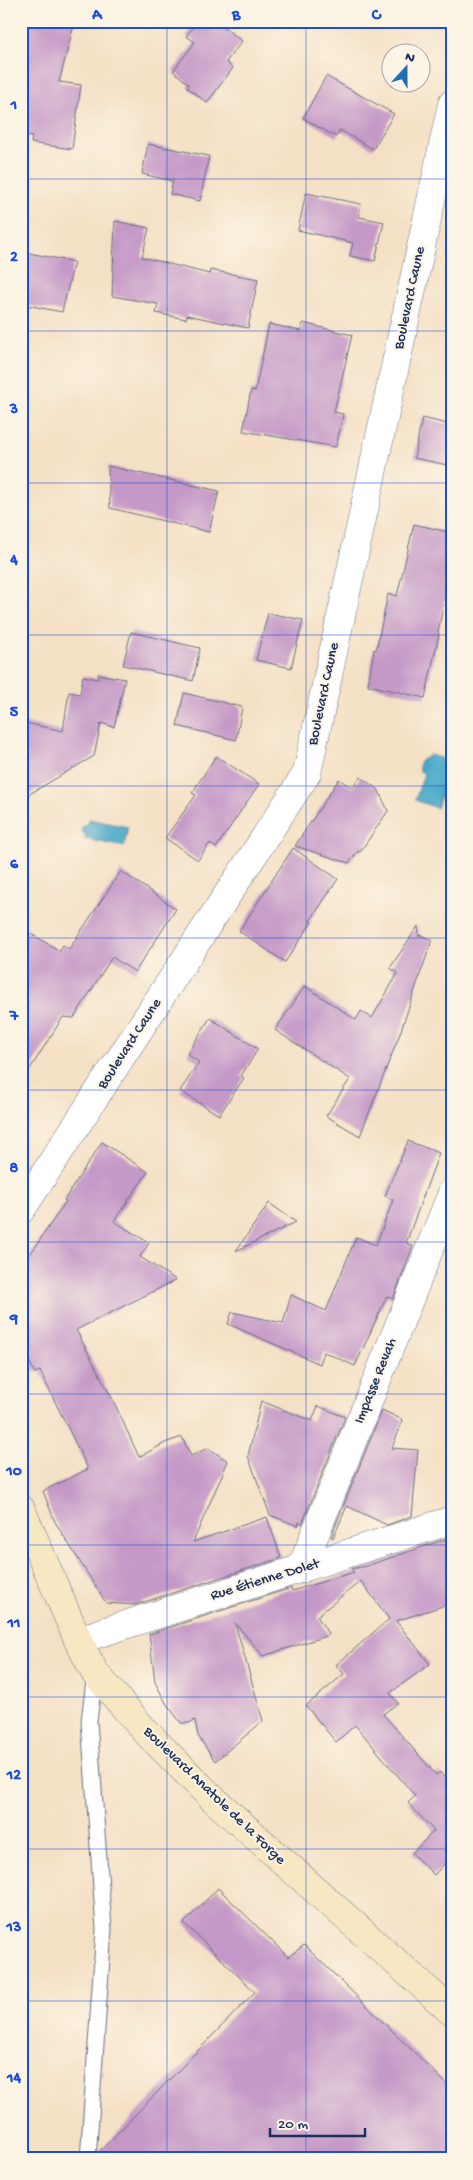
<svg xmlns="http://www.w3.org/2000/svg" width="473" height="2180" font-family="'Gochi Hand',sans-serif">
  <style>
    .water { fill: #4aa9c9; stroke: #326c94 }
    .building { fill: #c499c7 }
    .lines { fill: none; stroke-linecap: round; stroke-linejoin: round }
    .lane-casing { stroke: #676d82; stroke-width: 17 }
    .street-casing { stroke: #676d82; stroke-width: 29 }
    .secondary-casing { stroke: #676d82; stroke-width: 29 }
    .lane { stroke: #fff; stroke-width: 15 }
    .street { stroke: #fff; stroke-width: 28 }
    .secondary { stroke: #f7e8c3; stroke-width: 28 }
    .rail { stroke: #1b2f5e; stroke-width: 4; stroke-dasharray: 8 4; stroke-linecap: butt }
    .grid { fill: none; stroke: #1d4ed8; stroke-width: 1; stroke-opacity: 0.55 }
    .labels { text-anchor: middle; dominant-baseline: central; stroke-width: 4; stroke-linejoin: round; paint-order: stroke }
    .street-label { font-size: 15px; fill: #1b2f5e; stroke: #fcf5e5 }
    .neatline { fill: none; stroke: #1d4ed8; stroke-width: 2 }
    .grid-label { font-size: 16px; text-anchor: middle; font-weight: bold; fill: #1d4ed8 }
  </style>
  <rect width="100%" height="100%" fill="#fcf5e5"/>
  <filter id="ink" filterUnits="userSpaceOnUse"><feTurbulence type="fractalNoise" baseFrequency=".02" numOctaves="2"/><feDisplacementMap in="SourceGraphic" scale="10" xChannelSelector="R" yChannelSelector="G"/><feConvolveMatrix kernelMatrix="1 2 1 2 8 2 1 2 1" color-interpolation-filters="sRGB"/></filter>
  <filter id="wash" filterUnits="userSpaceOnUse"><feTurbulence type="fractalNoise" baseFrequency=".0096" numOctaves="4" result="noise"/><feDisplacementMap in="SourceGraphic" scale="20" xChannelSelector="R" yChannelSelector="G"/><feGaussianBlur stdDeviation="1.12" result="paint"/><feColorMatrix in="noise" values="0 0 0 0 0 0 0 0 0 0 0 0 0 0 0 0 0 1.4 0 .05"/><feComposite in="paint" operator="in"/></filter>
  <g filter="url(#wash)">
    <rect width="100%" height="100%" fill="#f4e0c4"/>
    <g class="water">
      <polygon points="430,755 452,762 437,808 415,800 424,774 419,770 419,762"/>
      <polygon points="89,819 128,827 124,847 85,839 86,835 82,832 82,827 89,823"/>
    </g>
    <g id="blocks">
      <g class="building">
        <polygon points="21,21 75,21 59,82 81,85 72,149 31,143 32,137 21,135"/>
        <polygon points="197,21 216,21 242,41 226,62 233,68 207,103 187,87 189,84 173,71 195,42 186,36"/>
        <polygon points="326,76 394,114 373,149 340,130 336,137 303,118"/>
        <polygon points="148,144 209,156 200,201 170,194 173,181 142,174"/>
        <polygon points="306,193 361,204 359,217 384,222 375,261 350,256 353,243 298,230"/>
        <polygon points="115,221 149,228 142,257 209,274 210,270 258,279 248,328 187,315 186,319 156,313 158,304 112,296"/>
        <polygon points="24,252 74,262 62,312 21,304 21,268"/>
        <polygon points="303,323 352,335 334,412 343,414 336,447 243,431 251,390 255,391 269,324 301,331"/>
        <polygon points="422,418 452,425 452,466 414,458"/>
        <polygon points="108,466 219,491 209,532 110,508"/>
        <polygon points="414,524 452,533 452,555 438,633 439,634 425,698 368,685 374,649 376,650 388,594 397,596"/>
        <polygon points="268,613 303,620 291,668 256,660"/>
        <polygon points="131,632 200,648 193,681 123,665"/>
        <polygon points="98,674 125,679 114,727 101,723 94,756 21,799 21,722 63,731 69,692 80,694 83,676 98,679"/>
        <polygon points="184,693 242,707 236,740 177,726"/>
        <polygon points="216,756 259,784 216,848 210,843 198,860 165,838 196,795 192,793"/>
        <polygon points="360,777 378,789 388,811 360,852 358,851 349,863 295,846 339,779 352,788"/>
        <polygon points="293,848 338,879 310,921 312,922 285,962 239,931"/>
        <polygon points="121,871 176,909 135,972 112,957 74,1018 63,1017 21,1083 21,928 60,951 63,945 69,949"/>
        <polygon points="418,926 419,937 420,935 432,940 399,1036 360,1136 326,1116 350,1079 275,1030 305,986 356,1020 361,1011 372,1018 398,973 390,968"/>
        <polygon points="210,1018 258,1049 241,1076 244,1078 219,1115 180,1091 199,1062 187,1054"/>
        <polygon points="408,1141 439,1153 406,1243 413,1246 393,1299 387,1296 355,1366 324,1352 320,1364 228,1324 232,1312 283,1323 291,1295 326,1311 356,1237 376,1245 393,1200 385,1196"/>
        <polygon points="102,1142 148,1172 114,1221 149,1243 140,1257 176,1280 76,1330 113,1400 139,1457 167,1442 182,1437 191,1456 208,1448 228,1461 193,1542 267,1517 281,1558 135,1605 106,1603 55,1522 43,1491 88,1469 40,1371 35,1373 21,1345 21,1268 66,1201 64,1200"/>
        <polygon points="269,1203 296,1222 236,1251"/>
        <polygon points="261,1401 312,1421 318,1406 345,1417 302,1524 299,1522 298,1526 270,1515 248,1456"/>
        <polygon points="382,1410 403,1420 392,1448 418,1450 412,1516 387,1525 347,1506 333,1538 331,1537"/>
        <polygon points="452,1537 452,1603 396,1621 430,1664 390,1693 398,1703 383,1714 436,1775 440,1772 452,1789 452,1855 434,1875 412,1853 434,1831 408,1803 415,1796 355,1725 336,1742 306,1706 344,1674 336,1665 389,1619 361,1581 317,1616 329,1635 263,1656 235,1623 263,1721 215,1761 198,1736 195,1720 189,1723 181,1723 166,1703 155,1682 149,1634 291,1588 292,1591 354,1572 351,1569 366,1566"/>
        <polygon points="218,1888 288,1957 304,1945 452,2089 452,2159 97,2159 98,2153 255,1992 184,1923"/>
      </g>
    </g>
  </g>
  <g filter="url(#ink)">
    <use href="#blocks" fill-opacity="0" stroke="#676d82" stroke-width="1"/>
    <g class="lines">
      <defs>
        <polyline id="lane" points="88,2159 104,1929 89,1721 95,1673"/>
        <g id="street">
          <polyline points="21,1210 307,773 452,104"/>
          <polyline points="301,1569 452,1193"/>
          <polyline points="78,1640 452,1520"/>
        </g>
        <polyline id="secondary" points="21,1509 78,1640 95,1673 145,1731 210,1796 452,2012"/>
      </defs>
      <use href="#lane" class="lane-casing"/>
      <use href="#street" class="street-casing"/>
      <use href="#secondary" class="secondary-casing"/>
      <use href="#lane" class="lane"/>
      <use href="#street" class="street"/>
      <use href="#secondary" class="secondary"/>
      <polyline class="rail" points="21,1918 24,1958 21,2132"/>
    </g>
  </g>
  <path class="grid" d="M167,21V2159M306,21V2159M21,179H452M21,331H452M21,483H452M21,635H452M21,786H452M21,938H452M21,1090H452M21,1242H452M21,1394H452M21,1545H452M21,1697H452M21,1849H452M21,2001H452"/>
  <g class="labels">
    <g class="street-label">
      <text transform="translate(410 298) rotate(-78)">Boulevard Caune</text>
      <text transform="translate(324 694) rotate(-78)">Boulevard Caune</text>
      <text transform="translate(130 1044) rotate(-57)">Boulevard Caune</text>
      <text transform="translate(376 1381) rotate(-68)">Impasse Revah</text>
      <text transform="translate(265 1580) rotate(-17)">Rue Étienne Dolet</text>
      <text transform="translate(214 1796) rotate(44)">Boulevard Anatole de la Forge</text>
    </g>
  </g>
  <rect width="473" height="2180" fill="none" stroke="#fcf5e5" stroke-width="55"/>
  <g transform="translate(406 68) rotate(21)"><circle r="24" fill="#fcf5e5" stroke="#a2a6af"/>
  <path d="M0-4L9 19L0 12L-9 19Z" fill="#1f6fb2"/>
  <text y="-8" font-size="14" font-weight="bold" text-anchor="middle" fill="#1b2f5e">N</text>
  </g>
  <path d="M270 2128v8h95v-8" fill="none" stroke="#1b2f5e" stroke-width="2.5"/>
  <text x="278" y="2128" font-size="15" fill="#1b2f5e" stroke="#fcf5e5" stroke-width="4" paint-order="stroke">20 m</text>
  <rect x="28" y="28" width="418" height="2124" class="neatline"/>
  <g class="grid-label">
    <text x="97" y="19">A</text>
    <text x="236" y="19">B</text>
    <text x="376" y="19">C</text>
    <text x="14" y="109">1</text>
    <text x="14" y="261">2</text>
    <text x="14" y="413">3</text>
    <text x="14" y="564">4</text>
    <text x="14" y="716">5</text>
    <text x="14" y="868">6</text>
    <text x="14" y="1020">7</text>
    <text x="14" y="1172">8</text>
    <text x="14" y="1323">9</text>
    <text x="14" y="1475">10</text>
    <text x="14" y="1627">11</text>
    <text x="14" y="1779">12</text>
    <text x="14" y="1931">13</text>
    <text x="14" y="2082">14</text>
  </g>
</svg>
